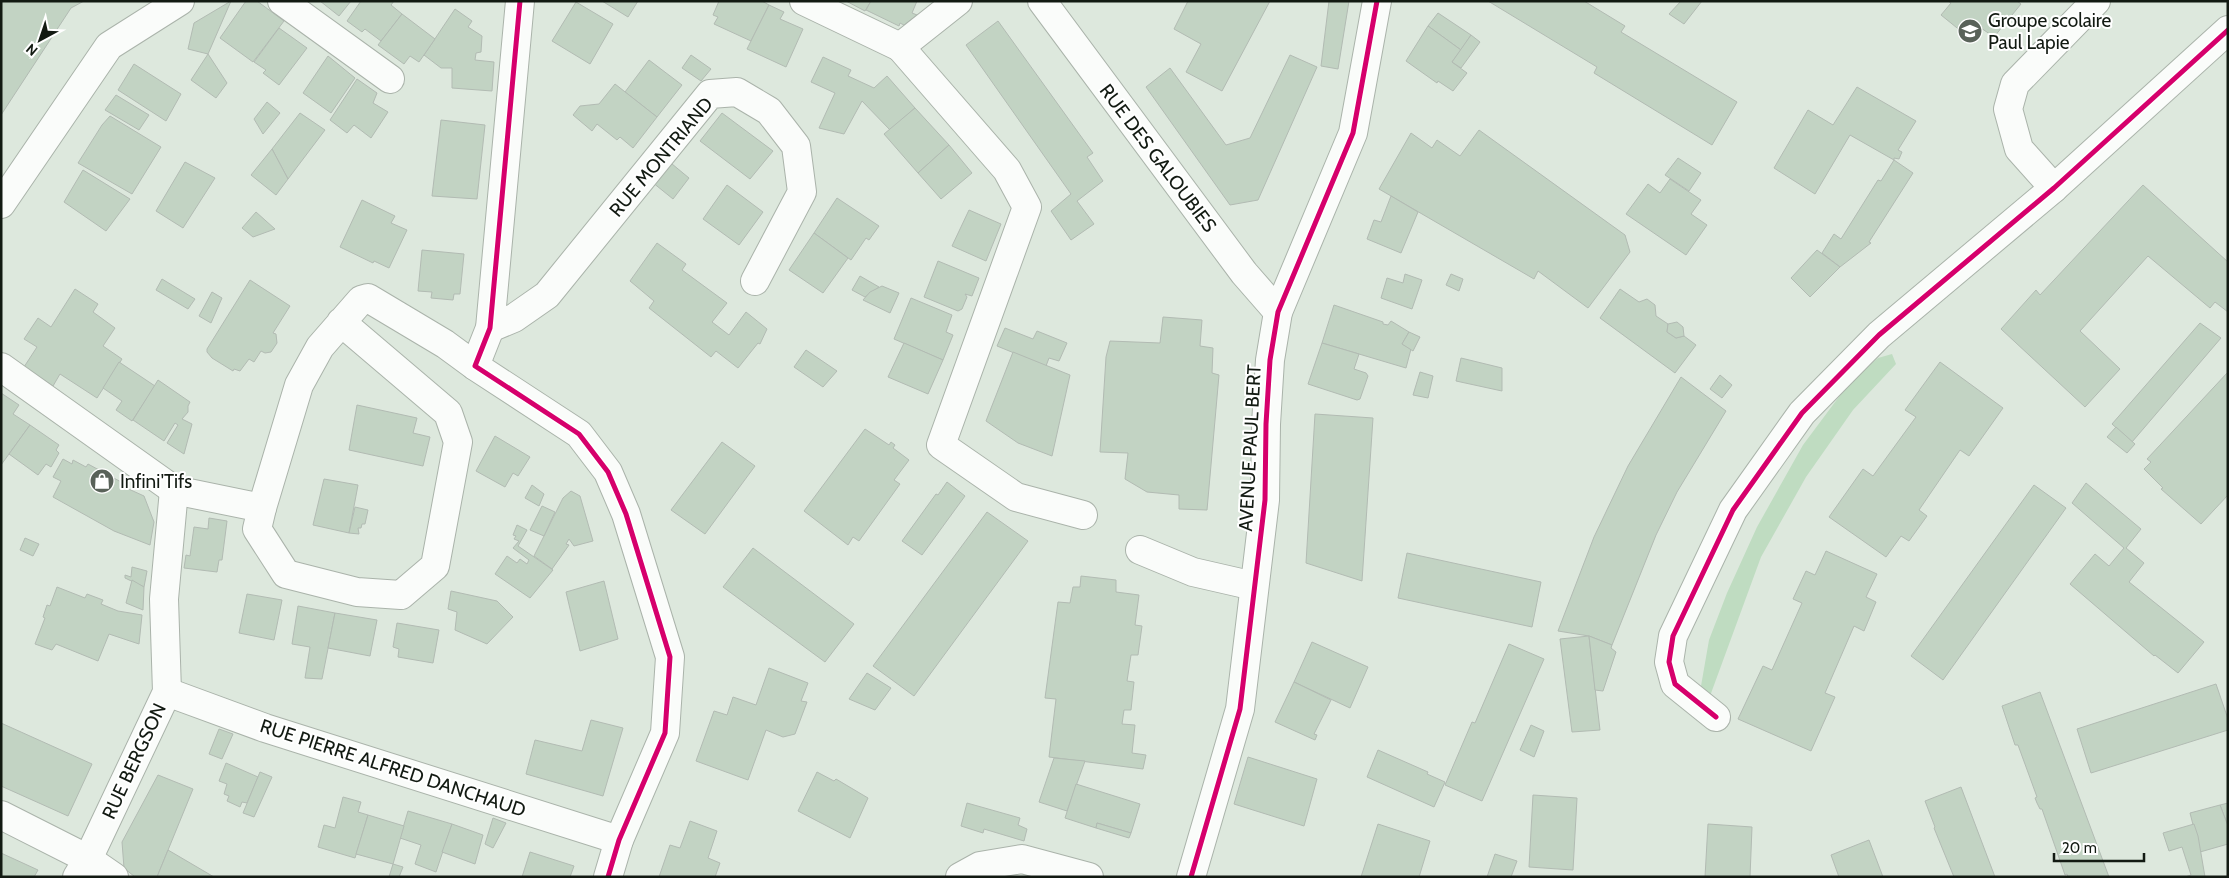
<svg xmlns="http://www.w3.org/2000/svg" width="2229" height="878" font-family="Cabin,sans-serif">
  <style>
    .green { fill: #bfdcc1 }
    .building { fill: #c2d3c3; stroke: #b2bbb3 }
    .lines { fill: none; stroke-linecap: round; stroke-linejoin: round }
    .street-casing { stroke: #aab3aa; stroke-width: 30 }
    .secondary-casing { stroke: #aab3aa; stroke-width: 30 }
    .street { stroke: #fafcfa; stroke-width: 28 }
    .secondary { stroke: #fafcfa; stroke-width: 28 }
    .cycleway-casing { stroke: #fff; stroke-width: 8 }
    .cycleway { stroke: #d6006c; stroke-width: 5 }
    .labels { text-anchor: middle; dominant-baseline: central; stroke-width: 4; stroke-linejoin: round; paint-order: stroke }
    .poi-label { font-size: 19px; fill: #121a12; stroke: #fff; text-anchor: start }
    .street-label { font-size: 19px; fill: #121a12; stroke: #fff }
  </style>
  <rect width="100%" height="100%" fill="#dde8dd"/>
  <polygon class="green" points="1892,354 1896,364 1853,410 1806,477 1761,557 1710,696 1701,686 1709,640 1727,593 1757,527 1803,445 1850,382 1878,358"/>
  <g class="building">
    <polygon points="1,1 84,1 71,8 1,115"/>
    <polygon points="231,1 208,54 188,49 194,23"/>
    <polygon points="246,1 257,1 284,21 253,62 220,38"/>
    <polygon points="320,1 351,1 339,16"/>
    <polygon points="361,1 394,1 391,5 402,14 381,41 365,29 362,32 347,21"/>
    <polygon points="602,1 638,1 628,17"/>
    <polygon points="719,1 762,1 769,5 751,41 714,24 718,17 713,15"/>
    <polygon points="846,1 871,1 865,11"/>
    <polygon points="871,1 917,1 912,13 917,15 904,25 900,23 899,26 866,10"/>
    <polygon points="1188,1 1270,1 1222,91 1186,72 1201,44 1174,29"/>
    <polygon points="1329,1 1349,1 1338,69 1321,66"/>
    <polygon points="1488,1 1584,1 1625,26 1621,32 1737,102 1712,145 1594,73 1597,67"/>
    <polygon points="1681,1 1702,1 1684,24 1669,14"/>
    <polygon points="1948,1 2017,1 2021,4 1994,37 1981,28 1972,40 1941,15 1951,3"/>
    <polygon points="576,2 613,24 590,64 552,41"/>
    <polygon points="769,5 784,12 780,19 803,29 786,67 747,49"/>
    <polygon points="455,9 472,21 468,27 482,36 481,52 476,53 475,60 494,62 492,91 452,88 452,68 441,68 424,55"/>
    <polygon points="1438,13 1471,35 1461,50 1428,26"/>
    <polygon points="402,14 435,39 419,62 410,56 404,64 378,45"/>
    <polygon points="998,21 1093,153 1087,157 1103,181 1077,201 1094,224 1071,240 1051,211 1071,194 966,45"/>
    <polygon points="1428,26 1461,50 1452,62 1467,73 1453,91 1438,81 1437,83 1406,61"/>
    <polygon points="279,28 307,48 279,85 263,73 266,70 254,62"/>
    <polygon points="1471,35 1480,42 1461,68 1452,62"/>
    <polygon points="208,54 227,83 216,98 191,80"/>
    <polygon points="691,55 711,69 701,81 682,68"/>
    <polygon points="1290,55 1317,67 1258,200 1230,205 1146,87 1170,68 1226,145 1250,138"/>
    <polygon points="328,56 355,78 331,113 303,93"/>
    <polygon points="823,57 851,70 848,76 874,88 887,76 915,108 890,130 862,101 844,134 819,128 835,93 811,82"/>
    <polygon points="649,60 682,85 657,117 625,92"/>
    <polygon points="134,64 181,94 166,121 118,90"/>
    <polygon points="357,79 377,93 373,103 388,112 371,138 354,125 347,133 330,120"/>
    <polygon points="615,84 657,117 633,148 620,137 617,140 597,124 592,131 573,115 580,106 599,104"/>
    <polygon points="1857,87 1916,121 1898,150 1902,152 1899,159 1894,158 1894,160 1850,135 1815,194 1774,168 1808,110 1833,125"/>
    <polygon points="116,95 149,115 139,130 105,110"/>
    <polygon points="267,102 280,113 263,134 254,119"/>
    <polygon points="915,108 949,145 918,173 884,134"/>
    <polygon points="300,113 325,130 288,179 272,149"/>
    <polygon points="722,113 773,151 750,179 700,141"/>
    <polygon points="110,116 161,147 132,194 78,163 102,125"/>
    <polygon points="441,120 485,125 477,199 432,196"/>
    <polygon points="1479,130 1625,235 1630,252 1588,308 1538,271 1534,279 1379,189 1411,133 1432,148 1437,140 1460,156"/>
    <polygon points="949,145 972,173 941,199 918,173"/>
    <polygon points="272,149 288,179 276,195 251,175"/>
    <polygon points="1678,158 1701,173 1689,191 1665,175"/>
    <polygon points="666,159 689,178 673,199 652,182"/>
    <polygon points="1894,160 1913,173 1869,242 1871,243 1840,267 1822,253 1834,234 1841,239 1878,180 1881,181"/>
    <polygon points="185,162 215,178 183,228 156,211"/>
    <polygon points="83,170 130,199 106,231 64,202"/>
    <polygon points="1670,179 1701,200 1691,214 1707,225 1686,255 1626,214 1648,184 1660,193"/>
    <polygon points="727,185 763,212 739,245 703,219"/>
    <polygon points="2143,185 2228,262 2228,312 2215,302 2210,308 2148,256 2080,331 2120,369 2085,407 2001,329 2036,290 2040,295"/>
    <polygon points="1391,196 1418,212 1401,253 1367,239 1374,220 1381,222"/>
    <polygon points="837,198 879,226 869,240 866,238 851,260 814,233"/>
    <polygon points="362,200 395,216 391,223 407,230 389,268 374,261 373,263 340,247"/>
    <polygon points="969,210 1001,224 986,261 952,246"/>
    <polygon points="256,212 275,229 253,237 242,228"/>
    <polygon points="814,233 848,258 823,293 789,270"/>
    <polygon points="657,243 686,264 682,270 727,303 712,322 729,335 746,312 767,329 760,344 758,343 738,368 716,351 711,357 649,308 654,301 630,281"/>
    <polygon points="422,250 464,254 460,294 454,294 453,300 431,298 432,292 418,291"/>
    <polygon points="1817,250 1840,267 1810,297 1791,278"/>
    <polygon points="938,261 979,278 972,296 965,294 967,297 962,309 958,311 924,297"/>
    <polygon points="1405,274 1422,280 1412,309 1381,298 1387,278 1403,283"/>
    <polygon points="1451,274 1463,279 1459,291 1446,285"/>
    <polygon points="860,276 879,287 865,297 852,290"/>
    <polygon points="162,279 195,299 188,309 156,290"/>
    <polygon points="250,280 290,306 273,333 276,334 277,343 271,352 265,353 261,351 254,362 249,359 240,371 234,369 233,371 212,358 207,352 207,349"/>
    <polygon points="882,286 899,293 890,313 863,300 870,292"/>
    <polygon points="75,289 98,304 93,312 115,328 103,346 122,359 97,398 60,374 53,386 24,367 37,347 24,339 38,318 51,327"/>
    <polygon points="1620,289 1639,302 1647,299 1655,305 1656,316 1668,324 1667,332 1676,338 1684,336 1696,345 1675,373 1600,318"/>
    <polygon points="212,292 222,298 211,323 199,316"/>
    <polygon points="911,298 952,315 946,332 953,335 943,360 894,339"/>
    <polygon points="1334,305 1383,322 1383,324 1388,325 1391,321 1409,332 1402,344 1411,349 1406,368 1322,343"/>
    <polygon points="1163,317 1202,320 1200,346 1213,348 1212,373 1219,375 1207,510 1179,509 1179,495 1147,492 1125,479 1128,453 1100,452 1106,357 1110,341 1160,343"/>
    <polygon points="1677,322 1683,327 1684,336 1676,338 1667,332 1668,324"/>
    <polygon points="2200,323 2221,338 2132,442 2112,424"/>
    <polygon points="1005,328 1033,339 1037,331 1067,343 1059,361 1049,358 1046,366 997,346"/>
    <polygon points="1409,332 1420,337 1413,351 1402,344"/>
    <polygon points="904,343 943,360 928,394 888,377"/>
    <polygon points="1322,343 1359,354 1354,369 1366,373 1368,376 1360,399 1357,400 1308,384"/>
    <polygon points="806,350 837,371 823,387 794,367"/>
    <polygon points="1013,352 1070,375 1052,456 1018,443 986,421"/>
    <polygon points="1461,358 1502,368 1502,391 1456,381"/>
    <polygon points="119,362 155,386 132,421 116,410 122,401 103,388"/>
    <polygon points="1940,362 2003,408 1969,456 1960,450 1919,510 1927,516 1909,541 1901,536 1886,557 1829,517 1863,469 1873,476 1916,417 1905,410"/>
    <polygon points="1420,372 1433,376 1428,398 1413,395"/>
    <polygon points="2228,372 2228,495 2201,524 2161,489 2163,488 2144,469 2151,462 2147,459"/>
    <polygon points="1720,375 1732,385 1722,398 1710,389"/>
    <polygon points="1681,377 1726,411 1677,492 1656,535 1612,645 1589,636 1558,631 1594,537 1628,466"/>
    <polygon points="158,380 190,402 188,406 188,412 182,419 192,424 184,454 167,443 178,425 175,423 164,441 133,420"/>
    <polygon points="1,393 19,405 13,414 30,425 1,465"/>
    <polygon points="357,405 417,418 413,433 430,437 423,466 349,450"/>
    <polygon points="1315,414 1373,418 1362,581 1306,563"/>
    <polygon points="30,425 59,445 56,450 59,453 51,467 46,464 38,475 9,454"/>
    <polygon points="2116,427 2135,444 2127,453 2107,437"/>
    <polygon points="865,429 889,445 891,442 895,445 893,448 909,460 894,480 900,484 859,541 853,537 848,545 804,511"/>
    <polygon points="495,436 530,457 518,476 513,473 505,487 476,471"/>
    <polygon points="722,442 755,466 705,534 671,510"/>
    <polygon points="63,459 72,464 73,460 86,467 88,464 123,483 122,486 144,496 154,522 150,545 114,531 53,497 61,481 53,477"/>
    <polygon points="324,479 358,485 349,533 313,525"/>
    <polygon points="947,482 965,496 922,555 902,541 936,494 938,495"/>
    <polygon points="2086,483 2141,529 2126,548 2144,563 2129,582 2204,642 2178,673 2155,655 2154,656 2070,584 2095,554 2109,566 2124,548 2072,503"/>
    <polygon points="532,485 544,494 539,506 525,498"/>
    <polygon points="2034,485 2066,508 1943,680 1911,656"/>
    <polygon points="571,491 580,496 593,541 574,546 569,539 566,544 569,545 552,569 534,556 563,498"/>
    <polygon points="542,506 555,512 544,536 530,530"/>
    <polygon points="355,507 368,510 365,524 362,524 361,528 358,528 359,534 349,533"/>
    <polygon points="987,512 1028,541 914,696 873,666"/>
    <polygon points="209,518 227,521 222,560 219,560 217,572 184,568 186,555 190,556 194,527 208,529"/>
    <polygon points="517,525 527,530 518,546 553,570 530,598 495,574 507,556 517,563 520,559 527,564 529,560 513,548 519,541 514,539 516,536 513,535"/>
    <polygon points="25,538 39,544 33,556 20,550"/>
    <polygon points="753,548 854,624 825,662 723,587"/>
    <polygon points="1826,551 1877,574 1866,597 1876,602 1864,631 1854,626 1825,693 1835,697 1811,751 1738,719 1763,666 1772,670 1802,603 1793,599 1806,571 1815,575"/>
    <polygon points="1407,553 1541,582 1532,627 1398,598"/>
    <polygon points="132,567 147,571 144,587 125,578 125,575 131,577"/>
    <polygon points="1081,576 1116,580 1116,592 1139,595 1135,625 1142,626 1138,655 1131,655 1127,681 1134,682 1131,710 1124,710 1122,724 1135,725 1132,753 1146,755 1143,769 1049,757 1056,699 1045,698 1058,602 1070,603 1073,587 1080,587"/>
    <polygon points="132,580 144,587 143,610 126,603"/>
    <polygon points="604,581 618,639 580,651 566,592"/>
    <polygon points="57,587 85,598 87,594 103,600 101,604 118,611 142,615 139,644 109,634 98,661 56,644 52,650 35,644 45,618 43,617 47,605 50,606"/>
    <polygon points="451,591 497,601 513,617 487,644 455,630 457,612 448,609"/>
    <polygon points="247,594 282,600 274,640 239,633"/>
    <polygon points="298,606 335,613 322,679 305,678 310,647 292,644"/>
    <polygon points="335,613 377,620 370,656 328,648"/>
    <polygon points="397,623 439,630 433,663 398,657 399,649 393,647"/>
    <polygon points="1589,636 1600,730 1572,732 1560,639"/>
    <polygon points="1589,636 1612,645 1611,648 1616,652 1603,691 1595,690"/>
    <polygon points="1312,642 1368,667 1350,708 1294,682"/>
    <polygon points="1509,644 1544,659 1482,801 1445,785 1472,722 1475,723"/>
    <polygon points="769,668 808,683 801,701 807,702 795,734 783,737 766,730 748,780 696,761 714,711 727,715 733,697 756,705"/>
    <polygon points="867,673 891,688 875,710 849,699"/>
    <polygon points="1294,682 1331,700 1314,734 1317,735 1315,740 1275,722"/>
    <polygon points="2216,684 2228,719 2228,730 2091,773 2077,729"/>
    <polygon points="2040,692 2109,877 2068,877 2067,874 2065,875 2042,809 2040,809 2037,803 2035,798 2037,797 2018,745 2015,745 2002,706"/>
    <polygon points="591,720 623,728 603,796 526,774 535,740 582,751"/>
    <polygon points="1,723 92,764 68,816 1,786"/>
    <polygon points="1531,725 1544,731 1534,757 1520,750"/>
    <polygon points="219,729 233,734 222,759 209,754"/>
    <polygon points="1378,750 1428,772 1427,774 1445,782 1434,807 1367,777"/>
    <polygon points="1248,757 1317,779 1304,826 1234,804"/>
    <polygon points="1054,758 1085,761 1067,811 1039,802"/>
    <polygon points="226,763 258,777 247,803 242,802 240,807 227,801 229,796 224,794 227,784 219,781"/>
    <polygon points="260,772 272,777 254,817 243,813"/>
    <polygon points="817,772 834,781 836,779 868,798 850,838 798,811"/>
    <polygon points="158,775 193,789 157,877 135,877 124,868 122,842"/>
    <polygon points="1076,784 1140,804 1131,833 1097,823 1096,828 1065,818"/>
    <polygon points="1961,787 1995,877 1954,877 1934,828 1935,827 1925,801"/>
    <polygon points="1533,795 1577,798 1573,870 1529,867"/>
    <polygon points="343,797 361,802 358,812 368,815 355,858 318,847 324,825 335,828"/>
    <polygon points="967,803 1020,818 1018,825 1027,829 1024,841 984,829 983,833 961,826"/>
    <polygon points="2228,803 2228,826 2220,805"/>
    <polygon points="2220,805 2228,826 2228,844 2200,852 2190,813"/>
    <polygon points="408,811 452,824 436,872 415,864 421,845 400,838"/>
    <polygon points="368,815 404,826 393,864 356,854"/>
    <polygon points="493,818 506,823 493,848 485,844"/>
    <polygon points="690,821 717,831 708,858 720,863 715,877 659,877 670,845 680,848"/>
    <polygon points="1097,823 1131,833 1129,838 1096,828"/>
    <polygon points="452,824 483,835 475,864 442,852"/>
    <polygon points="1378,824 1430,841 1419,877 1361,877"/>
    <polygon points="1708,824 1752,827 1750,877 1705,877"/>
    <polygon points="2194,824 2198,836 2205,877 2185,877 2191,875 2182,847 2169,851 2163,833"/>
    <polygon points="1869,840 1883,877 1839,877 1831,855"/>
    <polygon points="168,850 214,877 157,877"/>
    <polygon points="530,852 574,866 570,877 522,877"/>
    <polygon points="1,853 38,870 34,877 1,877"/>
    <polygon points="1495,854 1517,861 1511,877 1487,877"/>
    <polygon points="393,864 403,867 399,877 389,877"/>
  </g>
  <g class="lines">
    <defs>
      <g id="street">
        <polyline points="282,1 390,79"/>
        <polyline points="520,1 490,328 475,366 579,434 608,472 626,514 670,657 665,733 619,840 608,877"/>
        <polyline points="804,1 900,47 958,1"/>
        <polyline points="1042,1 1244,273 1278,312"/>
        <polyline points="900,47 1007,170 1027,207 941,445 1016,497 1083,515"/>
        <polyline points="2054,188 2019,149 2008,109 2015,84 2096,1"/>
        <polyline points="1,204 109,46 180,1"/>
        <polyline points="341,322 448,413 458,442 435,566 401,595 357,592 286,574 257,529 262,508 299,385 320,347 361,300 368,298 445,344 475,366"/>
        <polyline points="490,328 514,318 547,295 710,94 737,92 769,111 796,146 802,192 755,281"/>
        <polyline points="1,367 174,490 262,508"/>
        <polyline points="1140,550 1193,572 1254,586"/>
        <polyline points="167,692 265,728 619,840"/>
        <polyline points="1716,717 1675,684 1669,662 1673,636 1733,510 1802,413 1879,335 2054,188 2228,30"/>
        <polyline points="1,815 88,859 114,877"/>
        <polyline points="77,877 88,859 167,692 164,599 174,490"/>
        <polyline points="960,877 980,866 1022,859 1089,877"/>
      </g>
      <polyline id="secondary" points="1191,877 1240,709 1265,500 1266,424 1270,360 1278,312 1353,133 1377,1"/>
    </defs>
    <use href="#street" class="street-casing"/>
    <use href="#secondary" class="secondary-casing"/>
    <use href="#street" class="street"/>
    <use href="#secondary" class="secondary"/>
    <defs>
      <g id="cycleway">
        <polyline points="520,1 490,328 475,366 579,434 608,472 626,514 670,657 665,733 619,840 608,877"/>
        <polyline points="1716,717 1675,684 1669,662 1673,636 1733,510 1802,413 1879,335 2054,188 2228,30"/>
        <polyline points="1191,877 1240,709 1265,500 1266,424 1270,360 1278,312 1353,133 1377,1"/>
      </g>
    </defs>
    <use href="#cycleway" class="cycleway-casing"/>
    <use href="#cycleway" class="cycleway"/>
  </g>
  <defs>
    <symbol id="school-disc" viewBox="-11 -11 22 22"><circle r="9.5" fill="#596259" stroke="#fff"/><path d="M0-5L7-2L0 1L-7-2ZM-4 1L0 2.5L4 1V4Q0 6-4 4Z" fill="#fff"/></symbol>
    <symbol id="shop-disc" viewBox="-11 -11 22 22"><circle r="9.5" fill="#596259" stroke="#fff"/><path d="M-5-2.5h2.3a2.7 3.5 0 0 1 5.4 0H5L5.5 6h-11ZM-1.5-2.5h3a1.5 2.3 0 0 0-3 0Z" fill="#fff"/></symbol>
  </defs>
  <g fill-rule="evenodd">
    <use href="#school-disc" x="1956" y="17" width="28" height="28"/>
    <use href="#shop-disc" x="88" y="467" width="28" height="28"/>
  </g>
  <g class="labels">
    <g class="poi-label">
      <text x="1988" y="20">Groupe scolaire<tspan x="1988" dy="22">Paul Lapie</tspan></text>
      <text x="120" y="481">Infini'Tifs</text>
    </g>
    <g class="street-label">
      <text transform="translate(661 157) rotate(-50)">RUE MONTRIAND</text>
      <text transform="translate(1158 158) rotate(53)">RUE DES GALOUBIES</text>
      <text transform="translate(1250 448) rotate(-87)">AVENUE PAUL BERT</text>
      <text transform="translate(134 761) rotate(-65)">RUE BERGSON</text>
      <text transform="translate(393 768) rotate(18)">RUE PIERRE ALFRED DANCHAUD</text>
    </g>
  </g>
  <rect width="2229" height="878" fill="none" stroke="#121a12" stroke-width="5"/>
  <g transform="translate(40 40) rotate(220)" stroke="#ffffff" stroke-width="4" paint-order="stroke">
  <path d="M0-4L9 19L0 12L-9 19Z" fill="#121a12"/>
  <text y="-8" font-size="14" font-weight="bold" text-anchor="middle" fill="#121a12">N</text>
  </g>
  <path d="M2054 853v8h90v-8" fill="none" stroke="#121a12" stroke-width="2.5"/>
  <text x="2062" y="853" font-size="15" fill="#121a12" stroke="#ffffff" stroke-width="4" paint-order="stroke">20 m</text>
</svg>
